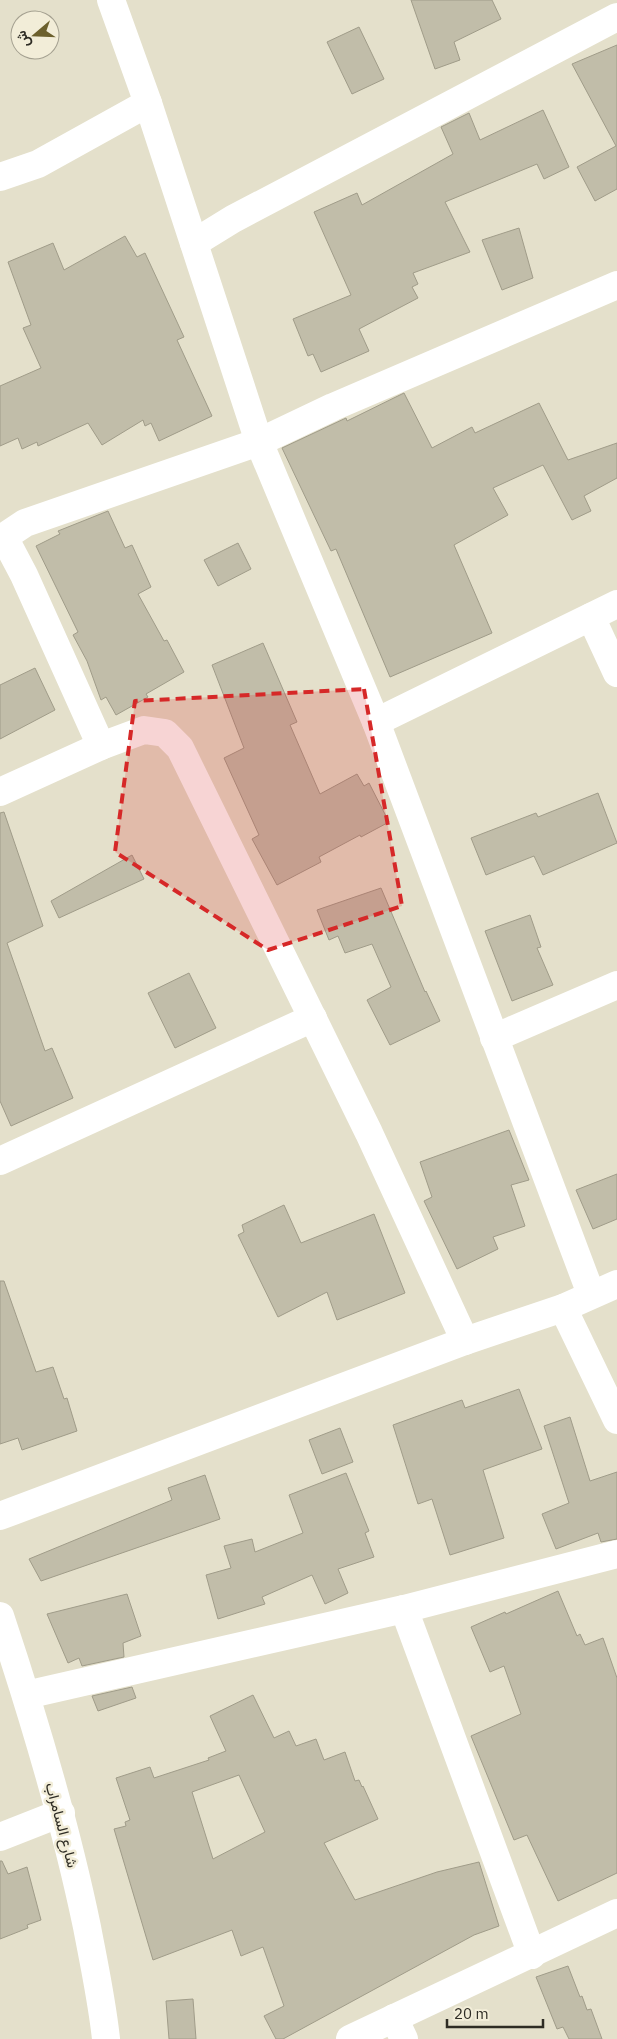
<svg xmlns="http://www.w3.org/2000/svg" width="617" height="2039" font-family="'IBM Plex Sans',Vazirmatn,sans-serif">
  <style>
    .building { fill: #c1bda9; stroke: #a09c89; fill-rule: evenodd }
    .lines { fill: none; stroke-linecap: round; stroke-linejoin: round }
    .minor { stroke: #fff; stroke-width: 28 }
    .marked { fill: #d62828; fill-opacity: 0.2; stroke: #d62828; stroke-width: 4; stroke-dasharray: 10 6; stroke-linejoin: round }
    .labels { text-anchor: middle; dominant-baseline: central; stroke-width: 5; stroke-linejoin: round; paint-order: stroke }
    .street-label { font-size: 15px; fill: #2e2c24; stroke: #f2edd8 }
  </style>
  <rect width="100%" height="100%" fill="#e4e0cb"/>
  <g class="building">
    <polygon points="411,0 492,0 501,19 454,42 460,60 435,69"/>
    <polygon points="359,27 384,79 352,94 327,42"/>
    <polygon points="617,45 617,189 595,201 577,167 616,146 572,64"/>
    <polygon points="543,110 569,167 544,179 537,164 445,202 470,252 413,273 418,284 412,287 418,298 359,329 369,351 321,372 313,354 308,356 293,319 351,295 314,212 357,193 362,205 453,154 441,127 469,113 480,140"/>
    <polygon points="519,228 533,278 502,290 482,240"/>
    <polygon points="125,236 137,257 145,253 184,337 177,340 212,416 159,441 151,423 145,426 143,420 102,445 88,423 38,446 37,442 22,449 18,438 0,446 0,386 41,368 23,328 31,325 8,262 53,243 64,270"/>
    <polygon points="404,393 432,448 472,427 475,433 539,403 568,460 617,443 617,478 584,496 591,511 572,520 543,465 493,488 508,515 454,545 492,633 390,677 336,549 331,551 282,448 346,418 347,421"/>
    <polygon points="108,511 125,548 132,545 151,587 138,594 164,641 167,640 184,672 146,694 148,697 116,715 106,697 101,700 87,661 73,635 78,632 36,546 60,534 58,531"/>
    <polygon points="238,543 251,569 218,586 204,560"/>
    <polygon points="263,643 297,722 290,725 320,794 357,774 364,786 369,783 389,822 361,837 360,835 319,857 321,862 277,885 252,839 259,835 224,758 244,748 212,665"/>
    <polygon points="35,668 55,710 0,739 0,685"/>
    <polygon points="598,793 617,843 543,875 534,856 486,875 471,838 536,813 538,817"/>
    <polygon points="4,812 43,926 7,943 45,1051 52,1048 73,1098 11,1126 0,1101 0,813"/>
    <polygon points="132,855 144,879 59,918 51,901"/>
    <polygon points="381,888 425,992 426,991 440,1021 390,1045 367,1000 391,987 372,944 345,953 338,936 329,940 317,910"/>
    <polygon points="530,915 541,947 537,948 553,985 512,1001 485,931"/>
    <polygon points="189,973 216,1028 175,1048 148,993"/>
    <polygon points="509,1130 529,1180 511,1185 525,1226 493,1237 498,1249 457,1269 424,1201 432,1197 420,1162"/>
    <polygon points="617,1174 617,1219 593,1229 576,1190"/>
    <polygon points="284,1205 301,1243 374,1214 405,1293 337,1320 327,1292 278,1317 238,1235 244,1232 242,1225"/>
    <polygon points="0,1281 4,1281 36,1372 53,1367 64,1399 67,1398 77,1431 22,1450 18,1438 0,1444"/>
    <polygon points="519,1389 542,1449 483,1470 504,1538 450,1555 432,1499 418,1504 393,1425 462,1400 465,1408"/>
    <polygon points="570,1417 590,1481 617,1472 617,1539 601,1542 598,1533 556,1549 542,1514 569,1503 544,1426"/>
    <polygon points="340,1428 353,1462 322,1474 309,1440"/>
    <polygon points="346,1473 369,1531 365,1533 374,1557 338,1569 348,1593 325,1604 312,1575 262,1597 265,1604 218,1619 206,1575 231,1568 224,1546 252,1539 255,1552 303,1533 289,1495"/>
    <polygon points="205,1475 220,1519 41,1581 29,1559 172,1500 168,1488"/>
    <polygon points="558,1591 577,1636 580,1634 585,1645 603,1638 617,1678 617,1873 558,1901 527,1835 514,1840 471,1736 521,1714 504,1666 490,1672 471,1627 505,1612 506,1614"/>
    <polygon points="127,1594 141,1636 123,1643 124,1657 82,1666 79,1658 68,1663 47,1614"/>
    <polygon points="132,1687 136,1698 98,1711 92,1696"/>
    <path d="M253,1695L274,1738L289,1731L296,1746L316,1739L324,1760L345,1752L355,1781L359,1780L362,1787L363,1786L378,1819L324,1843L355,1900L437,1872L479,1862L499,1926L474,1935L283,2039H276L264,2016L284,2006L263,1947L241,1956L232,1930L153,1960L114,1829L126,1826L125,1822L130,1820L116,1778L150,1767L154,1778L209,1760L208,1758L226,1751L210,1716ZM239,1775L265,1832L213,1859L192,1792Z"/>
    <polygon points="0,1861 2,1861 8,1874 27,1867 41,1920 27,1925 28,1928 0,1939"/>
    <polygon points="568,1966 580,1997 582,1996 587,2010 591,2009 602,2039 569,2039 563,2027 557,2029 536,1977"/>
    <polygon points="193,1999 196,2039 169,2039 166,2001"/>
  </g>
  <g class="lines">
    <g class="minor">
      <polyline points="111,0 148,103 259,442 376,722 591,1294"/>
      <polyline points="0,177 38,164 148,103"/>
      <polyline points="194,243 233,219 617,17"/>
      <polyline points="591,617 617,673"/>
      <polyline points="376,722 617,604"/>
      <polyline points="101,746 24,575 4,537 25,523 259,442 333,407 617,285"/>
      <polyline points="0,792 101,746 144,730 165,733 180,748 369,1133 465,1341"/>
      <polyline points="494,1038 617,985"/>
      <polyline points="0,1161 313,1018"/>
      <polyline points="563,1308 617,1420"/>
      <polyline points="0,1516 465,1341 563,1308 617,1284"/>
      <polyline points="404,1609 532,1955"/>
      <path d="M0,1616C34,1718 65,1821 87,1927C94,1964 102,2001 106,2039"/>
      <polyline points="26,1695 404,1609 617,1554"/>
      <polyline points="0,1837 61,1813"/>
      <polyline points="394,2018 404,2039"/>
      <polyline points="350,2039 617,1913"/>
    </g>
  </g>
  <path class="marked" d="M364,689L402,906L268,950L115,852L135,701Z"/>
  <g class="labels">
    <g class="street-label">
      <text transform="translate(62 1825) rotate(75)">شارع السامراب</text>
    </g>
  </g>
  <g transform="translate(35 35) rotate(251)"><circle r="24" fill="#f2edd8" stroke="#a4a090"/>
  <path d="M0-4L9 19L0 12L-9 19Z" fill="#6c602d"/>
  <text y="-8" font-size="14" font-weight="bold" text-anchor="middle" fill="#2e2c24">ش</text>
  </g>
  <path d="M447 2019v8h96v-8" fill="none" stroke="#2e2c24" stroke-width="2.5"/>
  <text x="454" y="2019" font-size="15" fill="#2e2c24" stroke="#f2edd8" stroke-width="4" paint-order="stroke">20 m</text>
</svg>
